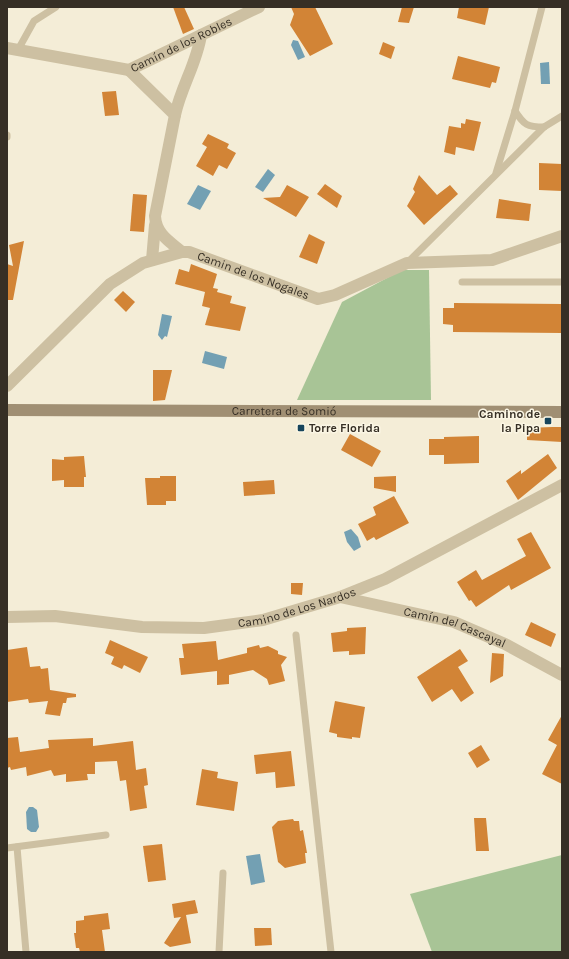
<svg xmlns="http://www.w3.org/2000/svg" width="569" height="959" font-family="Karla,sans-serif">
  <style>
    .green { fill: #a8c496 }
    .water { fill: #73a0b3 }
    .building { fill: #d28436 }
    .lines { fill: none; stroke-linecap: round; stroke-linejoin: round }
    .lane { stroke: #cdc0a2; stroke-width: 7 }
    .street { stroke: #cdc0a2; stroke-width: 12 }
    .secondary { stroke: #a08f73; stroke-width: 12 }
    .poi-dot { fill: #17455c; stroke: #fbf6e4; stroke-width: 1.5 }
    .labels { text-anchor: middle; dominant-baseline: central; stroke-width: 3; stroke-linejoin: round; paint-order: stroke }
    .street-label { font-size: 12px; fill: #362f25; stroke: #fbf6e4 }
    .poi-label { font-size: 12px; font-weight: bold; fill: #362f25; stroke: #fbf6e4; text-anchor: end }
  </style>
  <rect width="100%" height="100%" fill="#f4edd7"/>
  <g class="green">
    <polygon points="402,270 429,270 431,400 297,400 342,302"/>
    <polygon points="562,855 562,952 432,952 410,894"/>
  </g>
  <g class="water">
    <polygon points="293,40 298,41 305,57 298,60 291,45"/>
    <polygon points="549,62 550,84 541,84 540,63"/>
    <polygon points="268,169 275,175 263,192 255,187"/>
    <polygon points="198,185 211,191 200,210 187,204"/>
    <polygon points="162,314 172,316 167,337 165,336 162,340 158,335"/>
    <polygon points="205,351 227,357 224,369 202,363"/>
    <polygon points="351,529 358,537 361,547 354,551 347,542 344,532"/>
    <polygon points="29,807 33,807 37,810 39,827 36,832 31,832 27,829 26,812"/>
    <polygon points="260,854 265,882 251,885 246,856"/>
  </g>
  <g class="building">
    <polygon points="173,7 184,7 194,29 183,34"/>
    <polygon points="291,7 315,7 333,44 310,56 290,25 294,14"/>
    <polygon points="402,7 414,7 409,23 398,22"/>
    <polygon points="459,7 489,7 485,25 457,18"/>
    <polygon points="383,42 395,47 391,59 379,54"/>
    <polygon points="458,56 500,67 496,83 492,82 490,88 452,79"/>
    <polygon points="116,91 119,115 105,116 102,92"/>
    <polygon points="466,119 481,122 474,151 456,147 455,155 444,152 449,126 461,128 461,123 465,124"/>
    <polygon points="208,134 229,144 227,148 236,153 227,169 219,165 213,176 196,166 207,147 202,144"/>
    <polygon points="539,163 562,164 562,191 539,190"/>
    <polygon points="419,175 437,195 450,185 458,194 424,225 407,206 415,192 413,189"/>
    <polygon points="325,184 342,196 337,208 317,194"/>
    <polygon points="287,185 309,197 296,217 263,198 280,197"/>
    <polygon points="133,194 147,195 144,232 130,231"/>
    <polygon points="499,199 531,204 529,221 496,218"/>
    <polygon points="309,234 325,242 317,264 299,257"/>
    <polygon points="24,241 13,300 7,300 7,264 13,266 9,245"/>
    <polygon points="191,264 217,274 213,288 218,289 217,292 232,296 230,303 246,307 240,331 205,325 210,308 202,306 205,292 175,284 179,269 189,272"/>
    <polygon points="123,291 135,302 126,312 114,300"/>
    <polygon points="454,303 562,304 562,333 453,332 453,325 443,324 443,308 454,308"/>
    <polygon points="153,370 172,370 165,400 153,401"/>
    <polygon points="552,427 562,427 562,442 527,440 527,428"/>
    <polygon points="350,434 381,451 372,467 341,450"/>
    <polygon points="479,436 479,463 444,464 444,455 429,455 429,439 444,439 444,437"/>
    <polygon points="548,454 557,468 518,500 506,481 521,470 521,474"/>
    <polygon points="84,456 86,477 84,477 84,487 64,487 64,480 52,481 52,459 64,460 64,457"/>
    <polygon points="160,476 176,476 176,501 166,501 166,505 147,505 145,478 160,478"/>
    <polygon points="396,476 396,492 374,488 374,477"/>
    <polygon points="274,480 275,494 244,496 243,482"/>
    <polygon points="394,496 409,523 376,540 374,537 367,541 358,524 376,515 373,507"/>
    <polygon points="531,532 551,568 511,590 509,585 476,607 471,600 469,601 457,582 476,570 482,580 526,556 517,539"/>
    <polygon points="291,583 303,583 302,595 291,594"/>
    <polygon points="531,622 556,634 551,647 525,635"/>
    <polygon points="366,627 365,654 349,655 349,651 333,652 331,633 347,631 347,628"/>
    <polygon points="110,640 148,657 140,673 124,665 122,669 111,664 114,657 105,653"/>
    <polygon points="216,641 218,660 247,653 247,648 259,645 260,648 268,646 278,651 278,654 287,657 281,665 285,681 269,685 267,679 253,670 229,675 229,684 217,685 217,671 181,675 179,658 184,658 182,644"/>
    <polygon points="27,647 30,667 40,666 41,669 48,668 50,690 76,694 76,697 67,698 66,703 63,703 60,716 45,714 48,701 29,703 28,699 7,702 7,650"/>
    <polygon points="460,649 468,661 458,667 474,693 461,702 452,689 432,702 417,677"/>
    <polygon points="492,653 504,654 503,676 490,683"/>
    <polygon points="335,701 365,707 360,738 352,737 352,739 337,737 337,734 329,732"/>
    <polygon points="562,715 562,784 542,774 557,745 548,740"/>
    <polygon points="18,737 20,752 49,748 48,740 93,738 93,746 133,741 136,770 146,768 148,785 144,786 147,808 130,811 126,780 120,781 117,761 95,762 95,774 87,774 88,780 66,782 66,774 54,776 51,770 27,776 26,767 11,770 10,767 7,768 7,738"/>
    <polygon points="481,745 490,760 477,768 468,753"/>
    <polygon points="291,751 295,786 276,788 275,772 256,774 254,755"/>
    <polygon points="202,769 218,772 217,778 238,782 234,811 196,805"/>
    <polygon points="474,818 486,818 489,851 476,851"/>
    <polygon points="293,819 294,821 299,821 300,831 303,830 307,853 305,853 306,863 285,868 278,862 272,827 278,821"/>
    <polygon points="162,844 166,880 148,882 143,846"/>
    <polygon points="195,900 198,913 186,915 191,943 170,947 164,943 181,917 174,918 172,904"/>
    <polygon points="108,913 110,929 102,930 105,952 80,952 79,948 76,948 74,933 76,933 76,921 84,920 84,916"/>
    <polygon points="254,928 271,928 272,945 255,946"/>
  </g>
  <g class="lines">
    <g class="lane">
      <polyline points="19,48 34,21 56,7"/>
      <path d="M515,111C524,125 527,127 544,127"/>
      <polyline points="7,135 7,137"/>
      <polyline points="496,173 515,111 542,7"/>
      <polyline points="407,263 544,127 562,116"/>
      <polyline points="462,282 562,282"/>
      <polyline points="296,635 331,952"/>
      <polyline points="17,847 26,952"/>
      <polyline points="7,848 106,835"/>
      <polyline points="219,952 223,873"/>
    </g>
    <g class="street">
      <path id="s1" d="M7,48L129,70L259,7"/>
      <path d="M129,70L175,115L155,216C156,234 169,241 182,252"/>
      <path d="M175,115C181,87 197,63 201,35"/>
      <polyline points="152,260 155,225"/>
      <path id="s2" d="M7,386L110,284L143,263L182,252H189L318,299L335,295L407,263L492,260L562,236"/>
      <path id="s3" d="M340,597L454,622L505,644L562,675"/>
      <path id="s4" d="M7,617L55,616L142,627L204,628L263,620L340,597L385,579L562,485"/>
    </g>
    <path class="secondary" id="s5" d="M7,410L562,412"/>
  </g>
  <g class="poi-dot">
    <rect x="544" y="417" width="8" height="8" rx="2"/>
    <rect x="297" y="424" width="8" height="8" rx="2"/>
  </g>
  <g class="labels">
    <g class="street-label">
      <text stroke="none"><textPath href="#s1" startOffset="182">Camín de los Robles</textPath></text>
      <text stroke="none"><textPath href="#s2" startOffset="300">Camin de los Nogales</textPath></text>
      <text stroke="none"><textPath href="#s5" startOffset="277">Carretera de Somió</textPath></text>
      <text stroke="none"><textPath href="#s4" startOffset="293">Camino de Los Nardos</textPath></text>
      <text stroke="none"><textPath href="#s3" startOffset="119">Camín del Cascayal</textPath></text>
    </g>
    <g class="poi-label">
      <text x="540" y="414">Camino de<tspan x="540" dy="14">la Pipa</tspan></text>
      <text x="309" y="428" text-anchor="start">Torre Florida</text>
    </g>
  </g>
  <rect width="569" height="959" fill="none" stroke="#362f25" stroke-width="16"/>
</svg>
